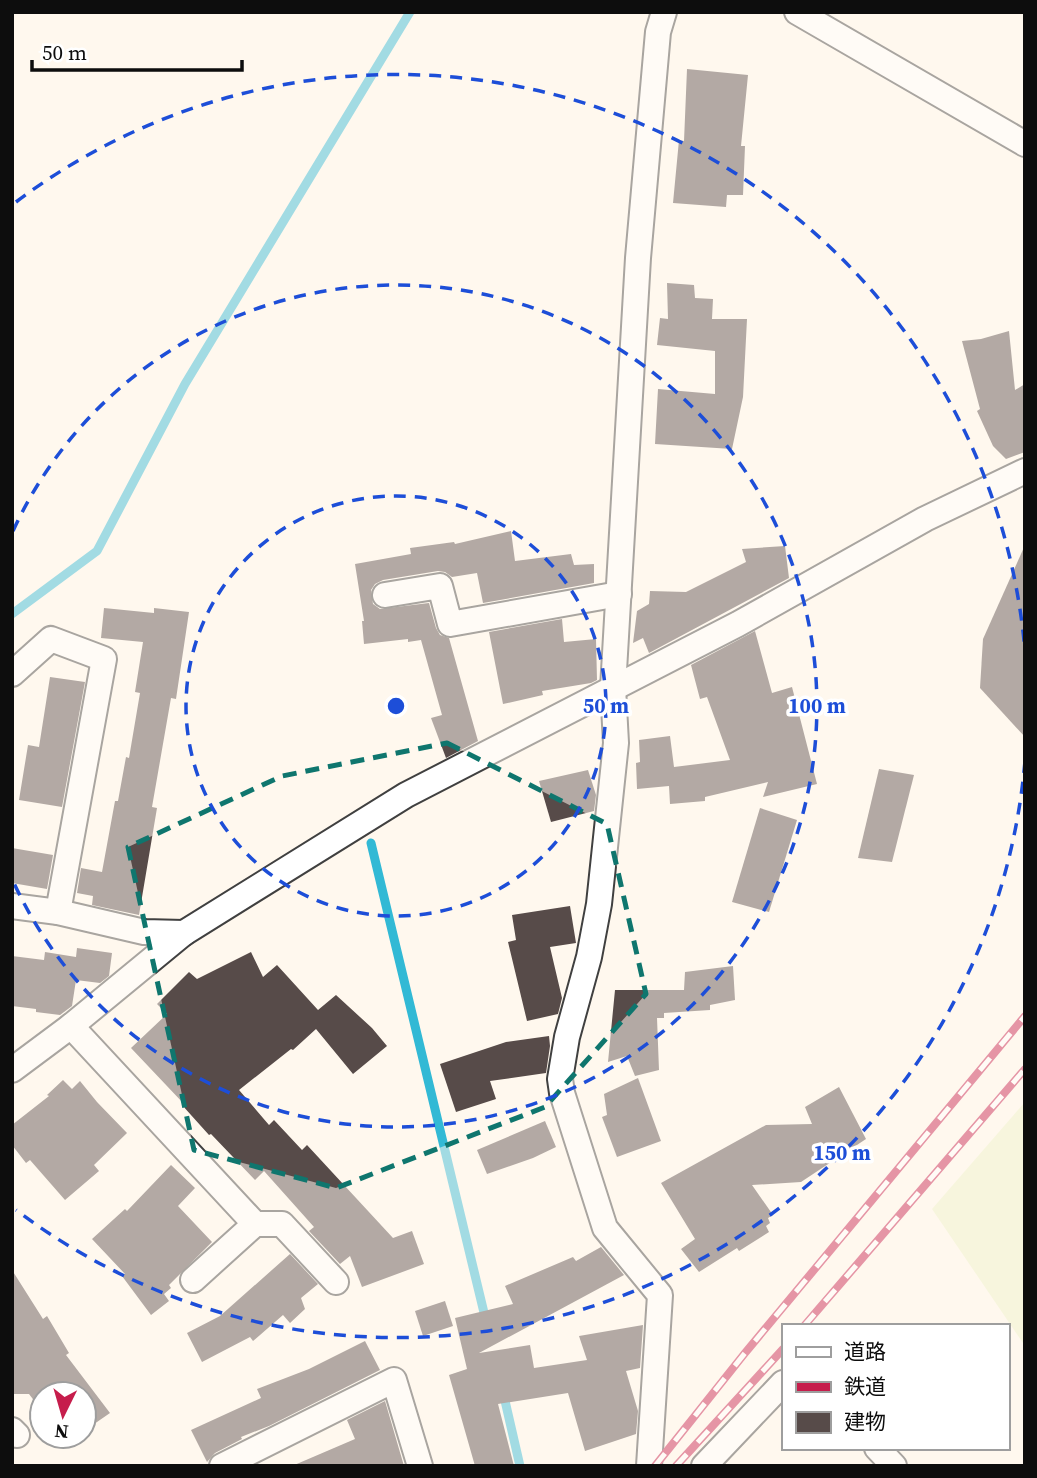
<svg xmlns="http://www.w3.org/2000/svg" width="1037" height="1478" font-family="'Source Serif 4','Noto Sans JP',serif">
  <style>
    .pitch { fill: #edf2c7 }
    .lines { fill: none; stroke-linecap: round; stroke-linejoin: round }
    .stream { stroke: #32b9d5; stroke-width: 9 }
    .building { fill: #574b49 }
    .minor-casing { stroke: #404040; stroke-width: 28 }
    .minor { stroke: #fff; stroke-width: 24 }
    .rail-casing { stroke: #c61d4c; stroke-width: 8 }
    .rail { stroke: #fff; stroke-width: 5; stroke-dasharray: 16; stroke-linecap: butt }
    .marked { fill: none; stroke: #0f766e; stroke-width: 5; stroke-dasharray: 14 9; stroke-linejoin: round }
    .ring { fill: none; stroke: #1d4ed8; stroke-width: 3.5; stroke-dasharray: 12 9 }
    .centre { fill: #1d4ed8; stroke: #fff; stroke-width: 3.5 }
    .ring-label { font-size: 21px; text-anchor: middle; font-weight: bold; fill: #1d4ed8; stroke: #fff; stroke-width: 7; stroke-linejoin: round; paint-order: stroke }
  </style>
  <rect width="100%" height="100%" fill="#fff8ee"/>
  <polygon class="pitch" points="1025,1102 1025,1346 932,1209"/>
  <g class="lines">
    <g class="stream">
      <polyline points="12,614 97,551 185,384 410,12"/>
      <polyline points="371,843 486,1321"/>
      <polyline points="503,1392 520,1466"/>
    </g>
  </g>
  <g class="building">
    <polygon points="687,69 748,75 741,146 745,146 743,195 727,195 726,207 673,203 679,140 684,141"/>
    <polygon points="667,283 694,285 695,298 713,299 712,319 747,319 743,397 732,449 655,444 658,389 715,394 715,351 657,345 660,318 668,319"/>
    <polygon points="1009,331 1015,390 1025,384 1025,452 1006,459 993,446 977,411 980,409 962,341 981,339"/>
    <polygon points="511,531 515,561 571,554 574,565 594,564 594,583 483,603 477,573 452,577 445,572 438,571 383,580 375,584 371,590 373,604 380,609 429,603 436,628 440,635 449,638 478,741 446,758 431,718 442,715 421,640 408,642 408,639 364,644 362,621 364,621 355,564 411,554 410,548 454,542 455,544"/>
    <polygon points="1025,545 1025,737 980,688 983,639"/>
    <polygon points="785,546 789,578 649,653 643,638 633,643 637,611 649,604 650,591 686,592 746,562 742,549"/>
    <polygon points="104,608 154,613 154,608 189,612 176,699 171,698 152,807 157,808 139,915 92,905 93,896 77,893 81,868 102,872 115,801 118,801 126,757 129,758 140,693 135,692 143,642 101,638"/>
    <polygon points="562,619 564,642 596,639 597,680 591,683 542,691 543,695 503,704 489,632"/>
    <polygon points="755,631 772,693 792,687 817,784 763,797 768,782 705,797 705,801 670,804 669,786 637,789 636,763 640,762 639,740 670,736 674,767 730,760 707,697 700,699 691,665"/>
    <polygon points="50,677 85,682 62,807 19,800 28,745 39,747"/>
    <polygon points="879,769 914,775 892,862 858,858"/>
    <polygon points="588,770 596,795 594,811 551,822 539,781"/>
    <polygon points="760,808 797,820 769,912 732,902"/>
    <polygon points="12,848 53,855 47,889 12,883"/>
    <polygon points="570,906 576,943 550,947 562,998 558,1014 527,1021 508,942 516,940 512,915"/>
    <polygon points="77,948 112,953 109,976 100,983 76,980 72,1006 60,1015 36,1012 36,1009 12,1006 12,956 44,960 45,952 76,957"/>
    <polygon points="251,952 263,977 277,965 318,1010 336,995 372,1028 387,1046 353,1074 316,1029 293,1050 291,1049 239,1090 269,1125 274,1120 302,1150 307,1145 393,1238 412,1231 424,1264 362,1287 350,1256 340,1264 309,1231 314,1227 264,1171 255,1180 211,1134 209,1135 182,1105 184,1104 131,1048 167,1014 157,1004 189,972 197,979"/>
    <polygon points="733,966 735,1000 710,1005 710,1010 664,1013 664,1018 657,1018 659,1070 635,1076 627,1056 608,1062 615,990 684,990 685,972"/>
    <polygon points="549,1036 550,1046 546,1073 490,1081 496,1099 456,1112 440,1064 506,1042"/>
    <polygon points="638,1078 661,1141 617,1157 602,1117 607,1115 604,1094"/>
    <polygon points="63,1080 72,1089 80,1081 97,1102 127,1133 94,1165 99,1171 65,1200 30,1160 26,1163 12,1145 12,1125 49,1096 47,1095"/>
    <polygon points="839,1087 866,1139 801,1182 752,1185 773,1215 768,1218 770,1223 766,1226 769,1232 739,1251 737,1248 699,1272 681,1249 695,1239 661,1183 766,1125 812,1124 805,1107"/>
    <polygon points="545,1121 556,1147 533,1158 487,1174 477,1150"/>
    <polygon points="171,1165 195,1188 178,1206 212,1242 169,1285 171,1288 164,1294 169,1301 151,1315 122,1276 125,1274 92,1239 125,1209 127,1211"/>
    <polygon points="601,1247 624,1275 479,1353 530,1345 534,1368 587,1360 579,1336 643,1325 640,1368 626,1371 638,1411 636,1434 585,1451 568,1393 498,1404 514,1466 475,1466 449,1375 467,1369 455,1318 513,1304 505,1286 573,1257 576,1261"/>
    <polygon points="290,1254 318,1284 301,1298 305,1309 290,1323 283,1315 253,1341 250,1337 202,1362 187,1333 220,1316"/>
    <polygon points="12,1270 43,1319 47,1316 69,1353 66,1355 110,1413 84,1431 84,1394 42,1394 42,1411 29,1394 12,1394"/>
    <polygon points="445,1301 453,1326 423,1336 415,1311"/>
    <polygon points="365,1341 380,1370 269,1426 241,1437 242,1439 215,1453 207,1462 191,1430 261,1398 257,1389 309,1369"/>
    <polygon points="385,1401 404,1466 292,1466 355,1439 347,1420"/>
  </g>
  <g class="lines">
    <defs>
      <g id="minor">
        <polyline points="797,12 1025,144"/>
        <polyline points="385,595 440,586 450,624 619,594"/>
        <polyline points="12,674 51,639 104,659 58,912"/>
        <polyline points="12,906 58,912 144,932 184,933"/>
        <polyline points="71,1026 255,1224 282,1224 336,1282"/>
        <polyline points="12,1070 71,1026 184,933 406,795 738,624 925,519 1025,471"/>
        <polyline points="193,1280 255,1224"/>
        <polyline points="12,1430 17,1435"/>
        <polyline points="877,1448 894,1466"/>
        <polyline points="222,1466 394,1380 420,1466"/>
        <polyline points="649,1466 660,1295 605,1228 562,1093 560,1079 567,1037 589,957 599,904 616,743 613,688 638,258 658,32 664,12"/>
        <polyline points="704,1466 783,1383"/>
      </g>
    </defs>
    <use href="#minor" class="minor-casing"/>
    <use href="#minor" class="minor"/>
    <defs>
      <g id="rail">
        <polyline points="804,1326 1025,1069"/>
        <polyline points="655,1466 745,1353 1025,1016"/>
        <polyline points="676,1466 783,1349"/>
      </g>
    </defs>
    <use href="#rail" class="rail-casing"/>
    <use href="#rail" class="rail"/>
  </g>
  <path d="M0 0H1037V1478H0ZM447,743L607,824L646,994L545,1107L336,1188L194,1150L128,847L282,776Z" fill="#fff8ee" fill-opacity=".55" fill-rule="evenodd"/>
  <path class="marked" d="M447,743L607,824L646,994L545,1107L336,1188L194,1150L128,847L282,776Z"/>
  <g class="ring">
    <circle cx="396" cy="706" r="210"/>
    <path d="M13 531A421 421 0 1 1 13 881"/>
    <path d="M1025 761A631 631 0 0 1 16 1210M16 202A631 631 0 0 1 1025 651"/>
  </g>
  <circle cx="396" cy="706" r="10" class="centre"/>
  <g class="ring-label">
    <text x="606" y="713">50 m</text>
    <text x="817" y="713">100 m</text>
    <text x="842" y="1160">150 m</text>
  </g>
  <rect width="1037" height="1478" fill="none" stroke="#0d0d0d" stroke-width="28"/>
  <rect x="782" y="1324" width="228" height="126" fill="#ffffff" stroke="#9e9e9e" stroke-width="2"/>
  <rect x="796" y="1347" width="35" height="10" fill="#ffffff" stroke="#9e9e9e" stroke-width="2"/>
  <text x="844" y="1359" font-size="21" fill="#0d0d0d">道路</text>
  <rect x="796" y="1382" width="35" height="10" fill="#c61d4c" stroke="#9e9e9e" stroke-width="2"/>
  <text x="844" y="1394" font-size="21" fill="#0d0d0d">鉄道</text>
  <rect x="796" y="1412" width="35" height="21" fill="#574b49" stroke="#9e9e9e" stroke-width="2"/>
  <text x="844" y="1429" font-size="21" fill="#0d0d0d">建物</text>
  <g transform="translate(63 1415) rotate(185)"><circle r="33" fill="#ffffff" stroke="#9e9e9e" stroke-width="2"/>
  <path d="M0-5L12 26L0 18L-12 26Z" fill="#c61d4c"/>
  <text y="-10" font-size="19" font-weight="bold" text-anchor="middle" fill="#0d0d0d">N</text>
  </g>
  <path d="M32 60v10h210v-10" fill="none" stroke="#0d0d0d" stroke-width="3.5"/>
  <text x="42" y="60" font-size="21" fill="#0d0d0d" stroke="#ffffff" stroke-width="5" paint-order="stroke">50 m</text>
</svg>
